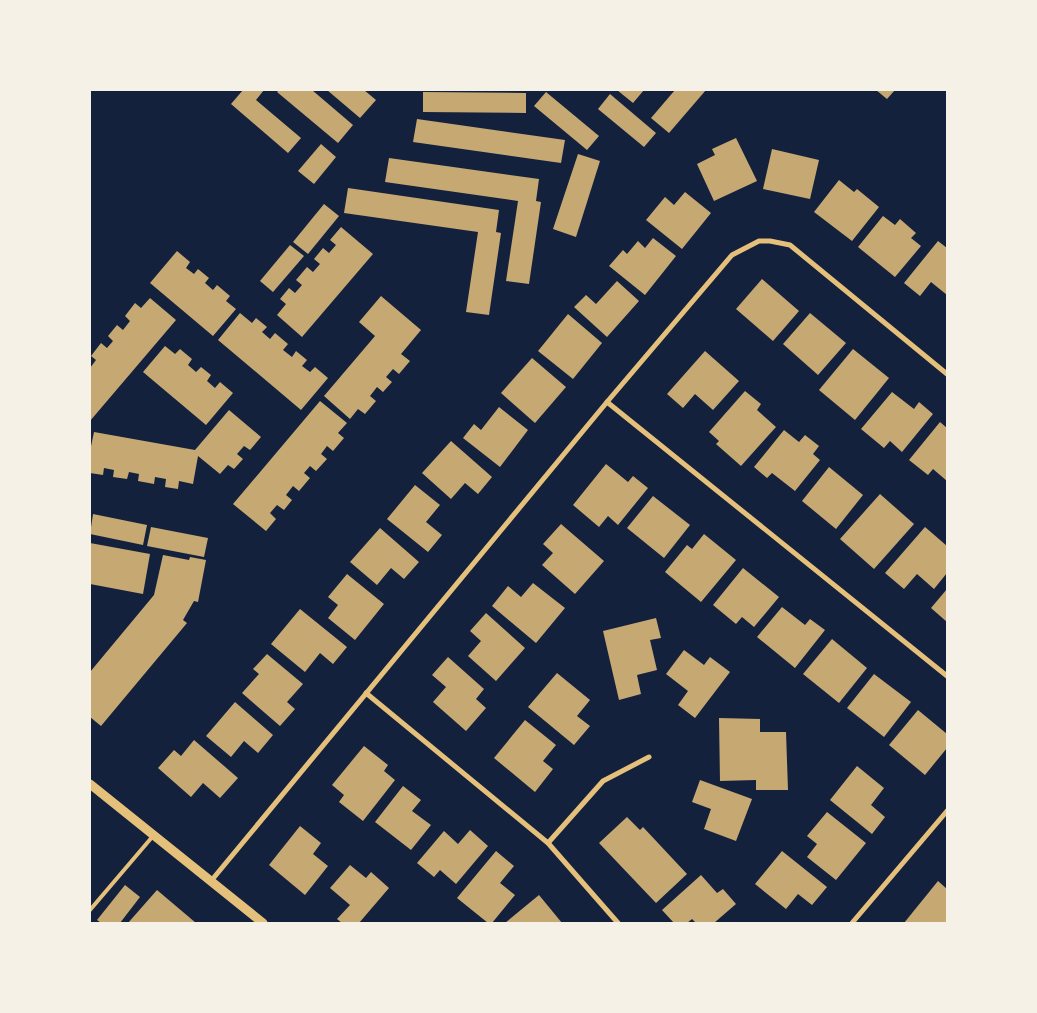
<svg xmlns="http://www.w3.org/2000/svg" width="1037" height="1013" font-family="Manrope,sans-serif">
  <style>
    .building { fill: #c6a872 }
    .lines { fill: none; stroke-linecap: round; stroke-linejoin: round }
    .service { stroke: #e5c07b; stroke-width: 4 }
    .minor { stroke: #e5c07b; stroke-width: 5 }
    .tertiary { stroke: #e5c07b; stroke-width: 9 }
  </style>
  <rect width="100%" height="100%" fill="#14213d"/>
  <g class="building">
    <polygon points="243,90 264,90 256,100 301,138 288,153 231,104"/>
    <polygon points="279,90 312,90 353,125 338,143 277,92"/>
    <polygon points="327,90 364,90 376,100 360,118"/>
    <polygon points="617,90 644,90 633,103"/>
    <polygon points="675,90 706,90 669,133 651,118"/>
    <polygon points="876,90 895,90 887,99"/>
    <polygon points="423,92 526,93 526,113 423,112"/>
    <polygon points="546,92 599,136 587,150 534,106"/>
    <polygon points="610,94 656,133 644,147 598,109"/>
    <polygon points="417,119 565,140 561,163 413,142"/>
    <polygon points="736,138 757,181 714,201 697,164 715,155 712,149"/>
    <polygon points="321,144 336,157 314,184 298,171"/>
    <polygon points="772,149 819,160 810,199 763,189"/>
    <polygon points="578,154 600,161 576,237 553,229"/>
    <polygon points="389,158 539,179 536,201 541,202 529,284 506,281 518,201 385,182"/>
    <polygon points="839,180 854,192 857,189 879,207 852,241 814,212"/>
    <polygon points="348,188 499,210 496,232 501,233 489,315 466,312 478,232 344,213"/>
    <polygon points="685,192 711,213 682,249 646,220 665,197 674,205"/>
    <polygon points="324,204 339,216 308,254 293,242"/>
    <polygon points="883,216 895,225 900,219 916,233 911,238 921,246 895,277 858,247"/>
    <polygon points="341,227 373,254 302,337 277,315 286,304 280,299 289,288 295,293 302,285 296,280 307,267 313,272 320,264 314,259 323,248 329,253 336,245 330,240"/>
    <polygon points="653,238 676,256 645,295 609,266 623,250 627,254 638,241 645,248"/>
    <polygon points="938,241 947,248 947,295 931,282 920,296 904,283"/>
    <polygon points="290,245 304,256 273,292 260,281"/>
    <polygon points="177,251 190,262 186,268 194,274 198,269 209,278 205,283 213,290 217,285 230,296 226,301 236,309 213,336 150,283"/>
    <polygon points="762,279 799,311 773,341 736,309"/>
    <polygon points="617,281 639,301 607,337 574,307 586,295 596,304"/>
    <polygon points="381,296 421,330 401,354 410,361 399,374 393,369 386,377 392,382 383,392 377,387 370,396 376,401 365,414 358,409 350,419 324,396 375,336 359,322"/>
    <polygon points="150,298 176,320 90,421 90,368 96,360 91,356 101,343 107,348 113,341 108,336 117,325 123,330 130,321 125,316 135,303 141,308"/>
    <polygon points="240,313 252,323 256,318 267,327 262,332 270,339 275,333 288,344 283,350 292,357 296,351 307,360 302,366 310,372 315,367 328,378 301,410 218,340"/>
    <polygon points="810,313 846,343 818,375 783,344"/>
    <polygon points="568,314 602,343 573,379 538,351"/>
    <polygon points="165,346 175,354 180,349 192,359 188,365 196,372 201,367 211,375 207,381 215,388 220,382 233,393 206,425 143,372"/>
    <polygon points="853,349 889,378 855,420 819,390"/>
    <polygon points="705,351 739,381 713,410 695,394 683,408 667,394"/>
    <polygon points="532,358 566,387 535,423 501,393"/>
    <polygon points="745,391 761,404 757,410 776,427 741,466 716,444 719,441 709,432"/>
    <polygon points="892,392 914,409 919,402 933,414 902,452 890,441 884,448 861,429"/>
    <polygon points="320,401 347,423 338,433 344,438 333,451 327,446 321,454 327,459 316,471 310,466 304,473 310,478 299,491 293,486 286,495 292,500 284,510 277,505 270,513 276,519 266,531 233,504"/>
    <polygon points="499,407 528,430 500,467 463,438 474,424 481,430"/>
    <polygon points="229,410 261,437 250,450 244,446 237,454 243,459 234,469 228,465 220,474 198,456 193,484 179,481 178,489 165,487 166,479 155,477 154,484 138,481 139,474 129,472 127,479 113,477 114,470 104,468 103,475 90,473 90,451 94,432 195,450"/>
    <polygon points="940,422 947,428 947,481 933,469 928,475 909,460"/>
    <polygon points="784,430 799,442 805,435 819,446 813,454 820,460 795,491 772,473 767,478 754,467"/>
    <polygon points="451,441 492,477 478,494 465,483 451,499 422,473"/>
    <polygon points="606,464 628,482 633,476 648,488 618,525 608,516 599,527 573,505"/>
    <polygon points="829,467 863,495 836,529 802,501"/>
    <polygon points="415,485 440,505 426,522 442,535 428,552 387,519"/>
    <polygon points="880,494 914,524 874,569 840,539"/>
    <polygon points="653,496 690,525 664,558 627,528"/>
    <polygon points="93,514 147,525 143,545 90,534"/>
    <polygon points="561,524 604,561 575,594 542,565 553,553 543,544"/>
    <polygon points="151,527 208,538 204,557 147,546"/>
    <polygon points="925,527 947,546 947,573 934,589 917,574 904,589 885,573"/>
    <polygon points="380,528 419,562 404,579 391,568 377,585 350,562"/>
    <polygon points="704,534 736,560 701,602 665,572 687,545 692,549"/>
    <polygon points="90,543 150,554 143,594 90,584"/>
    <polygon points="163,555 189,560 190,557 206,560 198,602 194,601 183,620 187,623 101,726 90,717 90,672 154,595"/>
    <polygon points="743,568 779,597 754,627 742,617 736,624 713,605"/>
    <polygon points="347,574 384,604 355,640 328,618 338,605 328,597"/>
    <polygon points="533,583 565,608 536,643 492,606 508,586 521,597"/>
    <polygon points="947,589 947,622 931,608"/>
    <polygon points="782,607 805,625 810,619 825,630 795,668 757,637"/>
    <polygon points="300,609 347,647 333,664 320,653 305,672 271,644"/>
    <polygon points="486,613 525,648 496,681 468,656 481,641 470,631"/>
    <polygon points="656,618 661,638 650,640 657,670 637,675 641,694 619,700 603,631"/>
    <polygon points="832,639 867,668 839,703 803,674"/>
    <polygon points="684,650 704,665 710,657 730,672 695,718 678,705 688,691 666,674"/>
    <polygon points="267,654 303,684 287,702 295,709 280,726 242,693 259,674 253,669"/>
    <polygon points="448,657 484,689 476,699 486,708 466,731 433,702 446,687 432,675"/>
    <polygon points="557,673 590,700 577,716 590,726 574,745 528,707"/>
    <polygon points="874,674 911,702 884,737 847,708"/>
    <polygon points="235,702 273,735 258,753 244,741 231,757 206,736"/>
    <polygon points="918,710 947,734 947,748 925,775 889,745"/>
    <polygon points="719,718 760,719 760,732 786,732 788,790 756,790 756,780 720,781"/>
    <polygon points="525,720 556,745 543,761 553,769 535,792 494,758"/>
    <polygon points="194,740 238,778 220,798 203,783 191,797 158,768 174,750 181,756"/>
    <polygon points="364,746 388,765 384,771 395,780 363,821 339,802 344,795 332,785"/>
    <polygon points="857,766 884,788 871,805 885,817 872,834 830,800"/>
    <polygon points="700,780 752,799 736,841 704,829 711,809 692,802"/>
    <polygon points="403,786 421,800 412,811 431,825 411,850 375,822"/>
    <polygon points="827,812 866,843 836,880 807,857 817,844 807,836"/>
    <polygon points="627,817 640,830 643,827 687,874 656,903 599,843"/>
    <polygon points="300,826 321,843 313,854 328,866 305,895 269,865"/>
    <polygon points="470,830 488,846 456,884 440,870 434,877 417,863 444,831 458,844"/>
    <polygon points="496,851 514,866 500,883 515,895 492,923 488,923 457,898"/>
    <polygon points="782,851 827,887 812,905 798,894 786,909 755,884"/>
    <polygon points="350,865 366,878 371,872 389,888 359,923 342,923 337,919 350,905 330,888"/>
    <polygon points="701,875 717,893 723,889 736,904 714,923 696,923 692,919 687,923 674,923 662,910"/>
    <polygon points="938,881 947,889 947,923 904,923"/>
    <polygon points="125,885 140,897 120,923 101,923 97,920"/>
    <polygon points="157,890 196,923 128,923"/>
    <polygon points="539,895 562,923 505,923"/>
  </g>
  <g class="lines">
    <polyline class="service" points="90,910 153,836"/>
    <g class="minor">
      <polyline points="607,402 947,676"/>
      <polyline points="366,693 548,843 618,923"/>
      <polyline points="548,843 603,781 649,757"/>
      <polyline points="211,881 607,402 732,255 759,241 770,241 790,245 947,374"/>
      <polyline points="852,923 947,811"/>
    </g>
    <polyline class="tertiary" points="90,784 263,923"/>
  </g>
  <rect width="1037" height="1013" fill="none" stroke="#f6f1e7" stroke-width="182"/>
</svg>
